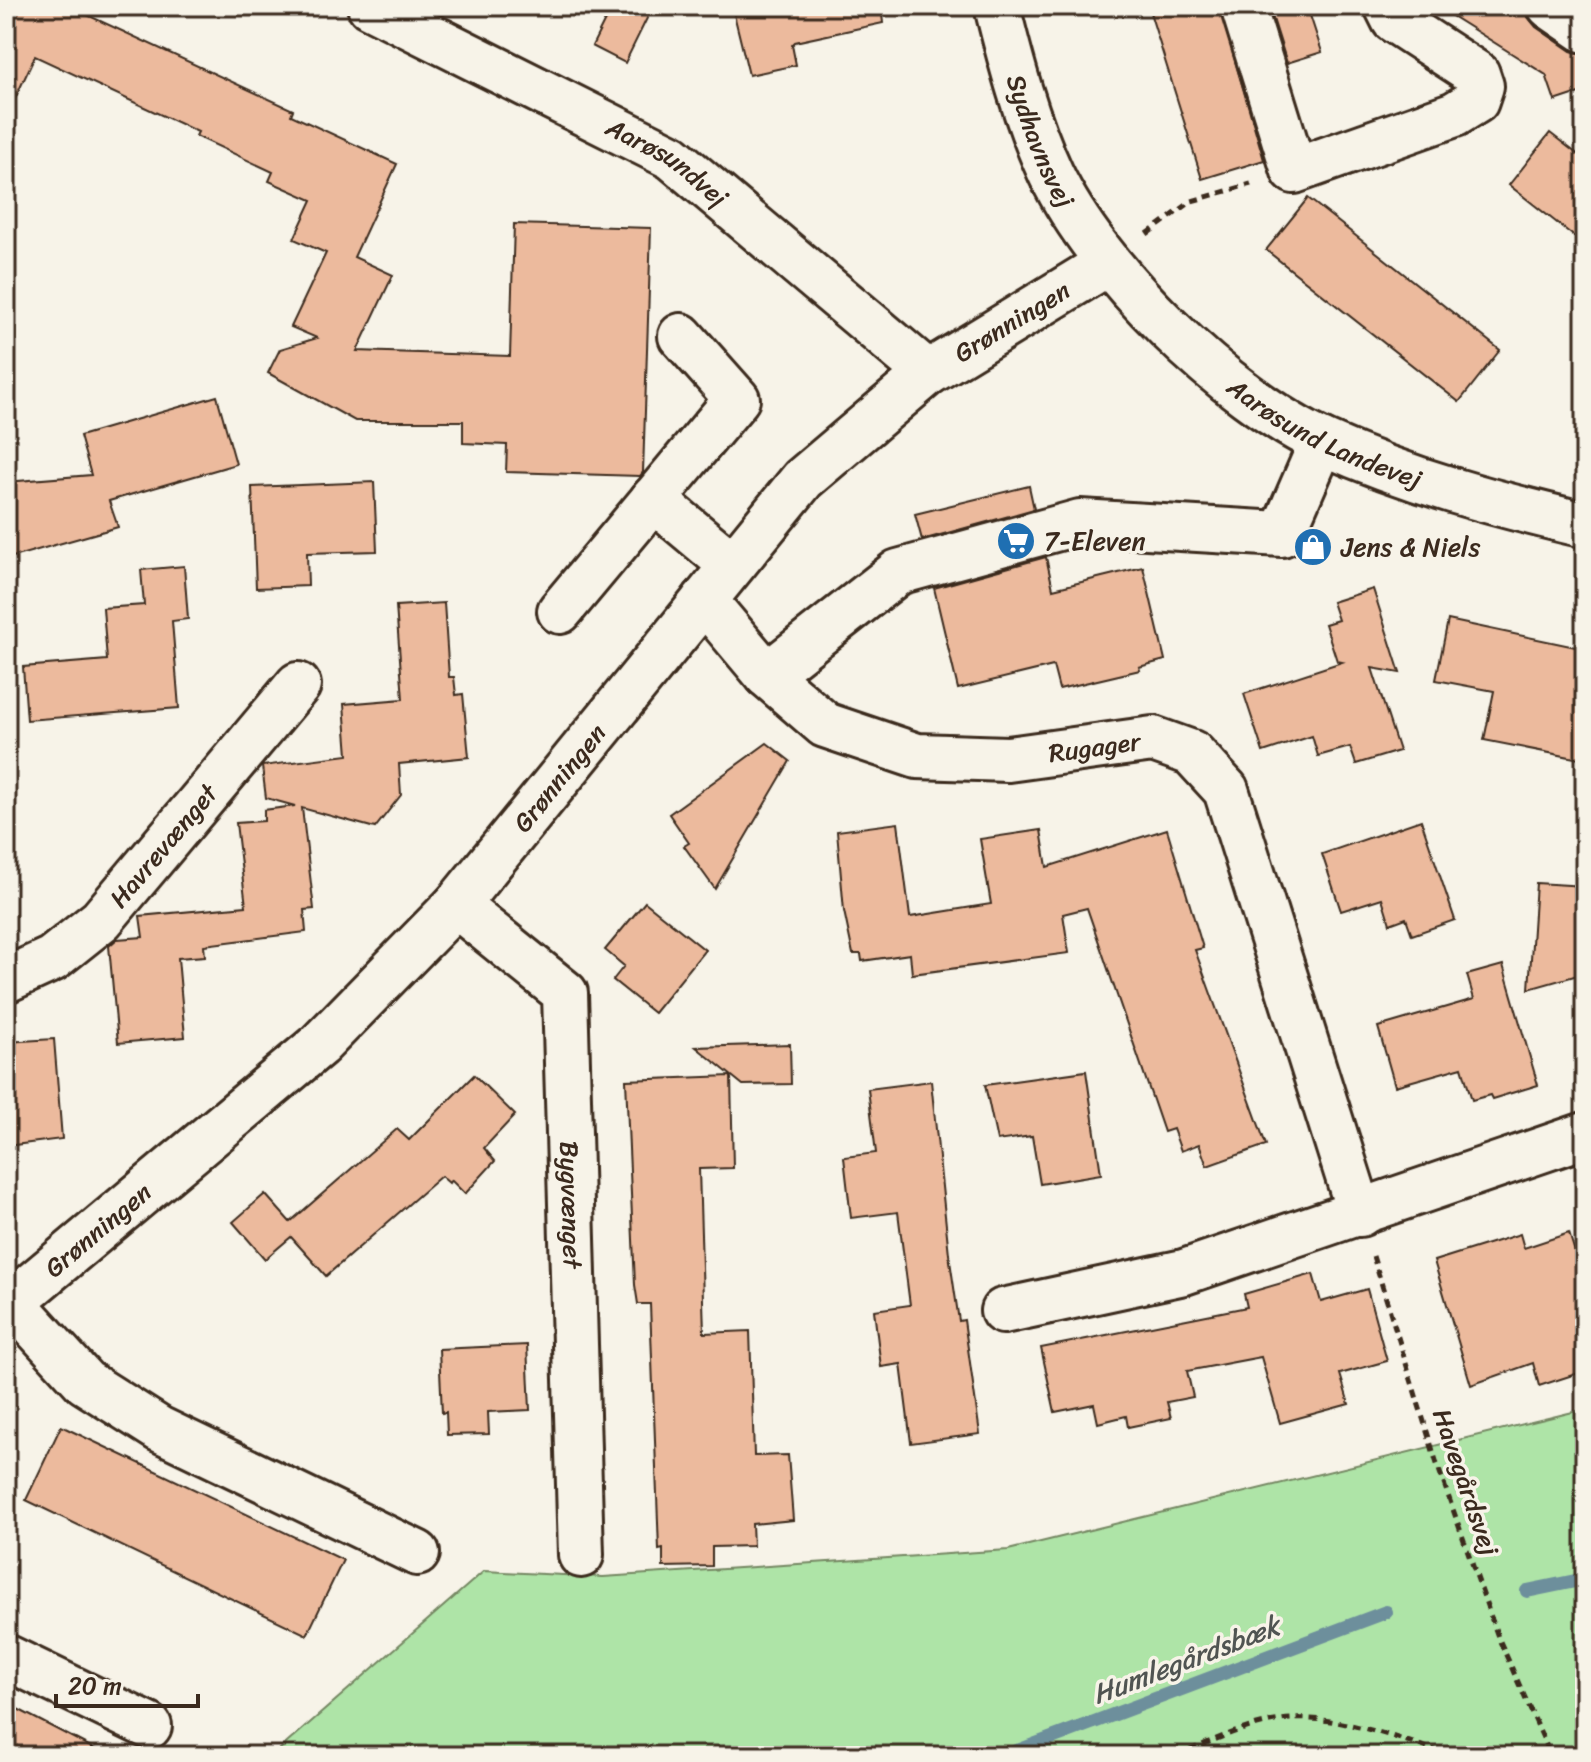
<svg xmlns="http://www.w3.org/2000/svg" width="1591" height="1762" font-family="Sriracha,sans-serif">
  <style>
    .green { fill: #aee4a7; stroke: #748762; stroke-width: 2 }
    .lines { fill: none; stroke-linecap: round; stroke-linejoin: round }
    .stream { stroke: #6d8f9c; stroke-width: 14 }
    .building { fill: #ecba9d; stroke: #3b2a1e; stroke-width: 2 }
    .minor-casing { stroke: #3b2a1e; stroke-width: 50 }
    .path { stroke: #3b2a1e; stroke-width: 5; stroke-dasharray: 8 6; stroke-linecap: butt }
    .minor { stroke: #f7f3e8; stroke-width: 44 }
    .labels { text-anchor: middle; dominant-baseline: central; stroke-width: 7; stroke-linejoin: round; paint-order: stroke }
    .street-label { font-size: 26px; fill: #3b2a1e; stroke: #f7f3e8 }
    .poi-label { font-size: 26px; fill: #3b2a1e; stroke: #f7f3e8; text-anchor: start }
    .water-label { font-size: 28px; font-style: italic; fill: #505452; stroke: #f7f3e8 }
  </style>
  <rect width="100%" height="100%" fill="#f7f3e8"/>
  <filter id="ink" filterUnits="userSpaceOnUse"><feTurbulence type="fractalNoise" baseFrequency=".0125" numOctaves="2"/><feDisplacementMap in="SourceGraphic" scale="16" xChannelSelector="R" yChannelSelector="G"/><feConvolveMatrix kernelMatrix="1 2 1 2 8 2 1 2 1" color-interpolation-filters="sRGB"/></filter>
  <g filter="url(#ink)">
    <polygon class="green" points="1585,1409 1585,1756 272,1756 484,1571 603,1577 1008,1550"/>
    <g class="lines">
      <g class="stream">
        <polyline points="1527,1591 1585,1579"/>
        <polyline points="1004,1756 1386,1612"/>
      </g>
    </g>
    <g class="building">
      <polygon points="6,6 68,6 293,110 291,115 397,164 354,257 393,275 357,351 510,356 514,224 651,228 643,472 640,476 506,472 507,445 463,443 463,421 355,421 268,373 280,349 317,338 291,327 326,253 294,239 312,200 269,181 273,172 196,136 198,132 35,56 6,118"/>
      <polygon points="612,6 653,6 625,63 592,46"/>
      <polygon points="732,6 881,6 883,23 795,42 792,45 796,65 749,75"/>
      <polygon points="1148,6 1219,6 1264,160 1202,179"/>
      <polygon points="1269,6 1307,6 1322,52 1287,63"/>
      <polygon points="1436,6 1519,6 1536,27 1571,51 1585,55 1585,91 1555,101 1546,75"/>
      <polygon points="1550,133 1585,160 1585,245 1509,185"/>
      <polygon points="1308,198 1500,350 1459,402 1266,250"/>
      <polygon points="217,396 236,464 109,501 118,527 6,559 6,482 91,475 80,436"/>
      <polygon points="374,482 377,551 307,553 308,586 256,588 252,487"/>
      <polygon points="1029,486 1034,509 922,540 915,514"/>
      <polygon points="1046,557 1053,589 1143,567 1165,660 1139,667 1140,670 1059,689 1053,666 958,689 934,588"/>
      <polygon points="184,566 188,619 172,621 179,708 27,720 23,667 107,660 103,608 144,605 141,570"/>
      <polygon points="1373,589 1400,673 1372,668 1399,751 1356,764 1350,747 1318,756 1312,736 1263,752 1244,694 1342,662 1337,661 1325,624 1338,620 1332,602"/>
      <polygon points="444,603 449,677 454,677 456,695 463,694 469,757 399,764 401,795 375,828 302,808 314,909 304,910 306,932 204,945 205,956 178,958 185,1037 118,1043 109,946 117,939 143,937 140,916 246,906 236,823 264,821 264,810 295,806 266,798 262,766 348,755 344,704 403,699 396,606"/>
      <polygon points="1448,620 1585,649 1585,760 1484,740 1494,691 1436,680"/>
      <polygon points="767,743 790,761 715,889 684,846 689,843 669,814"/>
      <polygon points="1421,820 1455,920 1412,935 1406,918 1390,924 1382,898 1341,911 1322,854"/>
      <polygon points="898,823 910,917 991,904 980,839 1041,830 1047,867 1167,829 1203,948 1195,950 1266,1145 1207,1166 1199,1144 1181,1151 1173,1129 1164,1132 1087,908 1063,914 1069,953 912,974 910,954 862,961 861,954 853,954 844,911 837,831"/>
      <polygon points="1536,883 1585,886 1585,973 1529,989"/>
      <polygon points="645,902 705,950 654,1013 613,980 624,966 605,950"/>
      <polygon points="1503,965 1538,1085 1492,1099 1490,1095 1472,1100 1462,1067 1395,1086 1378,1027 1474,999 1467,975"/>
      <polygon points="54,1039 62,1139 6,1146 6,1042"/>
      <polygon points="790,1044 791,1084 743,1085 696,1047"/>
      <polygon points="1086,1071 1101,1174 1040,1184 1032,1136 997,1141 985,1085"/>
      <polygon points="474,1075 515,1115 484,1148 495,1161 465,1194 451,1180 449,1183 441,1176 326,1276 291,1237 265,1259 233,1222 265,1194 290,1222 397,1129 409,1140"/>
      <polygon points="731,1076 733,1168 699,1169 704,1333 750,1331 754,1456 788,1455 793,1520 752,1524 753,1546 712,1547 712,1566 663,1567 663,1549 659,1550 650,1304 638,1304 635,1285 626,1080"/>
      <polygon points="931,1081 949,1254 959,1321 964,1320 980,1434 911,1443 901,1364 881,1367 874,1310 910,1305 898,1212 851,1218 844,1157 876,1153 868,1089"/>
      <polygon points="1569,1233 1575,1252 1585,1249 1585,1371 1539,1386 1533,1363 1471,1385 1434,1261 1520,1234 1524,1248"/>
      <polygon points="1313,1274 1321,1302 1367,1289 1387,1361 1340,1374 1349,1404 1280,1423 1261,1357 1187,1371 1193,1397 1167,1402 1171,1418 1128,1427 1126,1416 1098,1423 1094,1404 1055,1412 1041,1348 1247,1307 1244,1294"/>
      <polygon points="527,1345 530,1410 488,1412 489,1434 447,1435 446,1412 442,1413 439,1349"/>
      <polygon points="61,1426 343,1560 307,1635 26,1500"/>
      <polygon points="6,1703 108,1756 6,1756"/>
    </g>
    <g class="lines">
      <defs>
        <g id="minor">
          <path id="s1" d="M370,6L672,157L928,373"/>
          <path id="s2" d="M997,6C1011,63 1026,120 1051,174C1097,271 1226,398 1325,443C1409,481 1496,504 1585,525"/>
          <polyline points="1243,6 1294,171 1455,114 1476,101 1481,86 1477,74 1394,20 1387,6"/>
          <polyline points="1550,6 1585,30"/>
          <polyline points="653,499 732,565"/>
          <path id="s3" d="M704,600L767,675L825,725L917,756L1008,759L1153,739L1192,753L1226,790L1360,1214"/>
          <polyline points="560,611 737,399 681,336"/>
          <polyline points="767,675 898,572 1080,522 1282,534 1322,442"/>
          <path id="s4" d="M456,905L565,993L581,1555"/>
          <path id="s5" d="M6,980L52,959L101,920L298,685"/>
          <polyline points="12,1302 85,1382 159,1429 417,1553"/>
          <path id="s6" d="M6,1307L319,1045L456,905L803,479L928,373L1108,263"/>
          <polyline points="1003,1311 1184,1272 1585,1135"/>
          <polyline points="6,1657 149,1726"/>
        </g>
      </defs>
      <use href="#minor" class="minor-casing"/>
      <g class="path">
        <polyline points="1147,234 1192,201 1251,184"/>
        <polyline points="1373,1256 1437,1464 1498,1637 1551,1756"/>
        <path d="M1177,1756C1209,1742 1241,1727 1275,1721C1333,1710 1400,1741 1455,1756"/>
      </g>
      <use href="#minor" class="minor"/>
    </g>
  </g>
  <defs>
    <symbol id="supermarket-disc" viewBox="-11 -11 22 22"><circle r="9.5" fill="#1f6fb2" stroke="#f7f3e8"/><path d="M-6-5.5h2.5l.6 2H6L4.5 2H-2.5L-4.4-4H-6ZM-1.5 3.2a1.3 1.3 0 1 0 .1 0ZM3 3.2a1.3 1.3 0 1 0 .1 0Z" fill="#fff"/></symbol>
    <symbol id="shop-disc" viewBox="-11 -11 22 22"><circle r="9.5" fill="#1f6fb2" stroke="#f7f3e8"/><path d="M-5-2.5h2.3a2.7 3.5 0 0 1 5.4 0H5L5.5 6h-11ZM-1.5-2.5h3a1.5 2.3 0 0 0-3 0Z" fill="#fff"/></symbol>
  </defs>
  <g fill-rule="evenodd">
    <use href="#supermarket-disc" x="994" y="519" width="44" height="44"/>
    <use href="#shop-disc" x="1291" y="525" width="44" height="44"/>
  </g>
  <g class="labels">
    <g class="street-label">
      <text stroke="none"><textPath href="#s2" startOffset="142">Sydhavnsvej</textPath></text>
      <text stroke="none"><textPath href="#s1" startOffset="336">Aarøsundvej</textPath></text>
      <text stroke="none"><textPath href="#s6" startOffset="1416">Grønningen</textPath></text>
      <text stroke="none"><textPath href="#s2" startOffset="562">Aarøsund Landevej</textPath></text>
      <text stroke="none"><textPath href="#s3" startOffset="450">Rugager</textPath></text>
      <text stroke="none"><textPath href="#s6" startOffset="768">Grønningen</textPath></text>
      <text stroke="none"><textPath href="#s5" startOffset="210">Havrevænget</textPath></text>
      <text stroke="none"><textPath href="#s4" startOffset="352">Bygvænget</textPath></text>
      <text stroke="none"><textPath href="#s6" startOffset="120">Grønningen</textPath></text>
      <text transform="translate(1466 1482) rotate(71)">Havegårdsvej</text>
    </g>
    <g class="poi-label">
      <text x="1044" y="541">7-Eleven</text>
      <text x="1341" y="547">Jens &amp; Niels</text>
    </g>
    <g class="water-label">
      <text transform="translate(1186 1660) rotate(-21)">Humlegårdsbæk</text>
    </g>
  </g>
  <rect width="1591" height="1762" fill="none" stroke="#f7f3e8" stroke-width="32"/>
  <rect x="16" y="16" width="1559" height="1730" fill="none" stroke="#3b2a1e" stroke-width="3" filter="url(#ink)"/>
  <path d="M56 1694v12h142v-12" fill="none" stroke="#3b2a1e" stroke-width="4"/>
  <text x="68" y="1694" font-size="24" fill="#3b2a1e" stroke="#f7f3e8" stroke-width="6" paint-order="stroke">20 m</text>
</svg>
